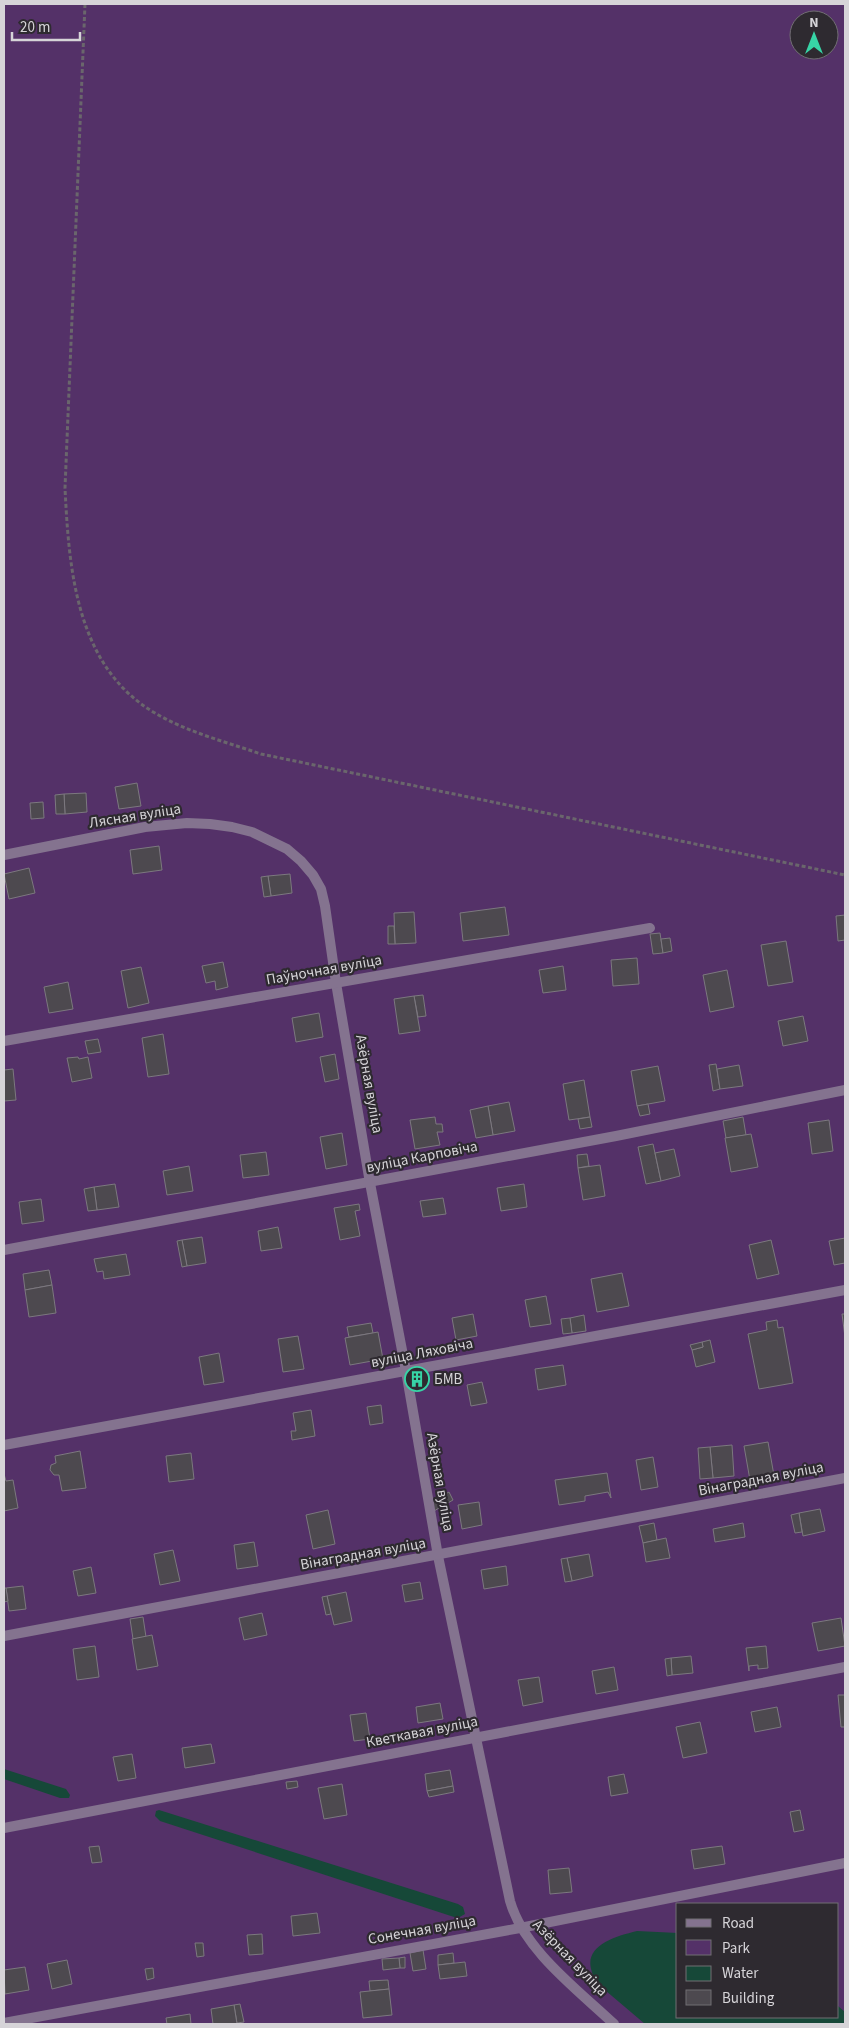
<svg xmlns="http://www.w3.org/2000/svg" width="849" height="2028" font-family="'Source Sans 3',sans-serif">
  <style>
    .green { fill: #543168; fill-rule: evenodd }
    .water { fill: #164838 }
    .building { fill: #4d494f; stroke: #7c787f }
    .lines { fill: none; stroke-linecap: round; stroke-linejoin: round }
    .path { stroke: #6a666c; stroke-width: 3; stroke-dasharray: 4 2.5; stroke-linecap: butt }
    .minor { stroke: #84738f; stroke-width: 10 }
    .labels { text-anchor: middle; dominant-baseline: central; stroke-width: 4.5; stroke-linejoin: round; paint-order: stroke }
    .street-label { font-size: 15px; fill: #d6d4d8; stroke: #2e2a30 }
    .poi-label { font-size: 15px; fill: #d6d4d8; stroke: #2e2a30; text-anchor: start }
  </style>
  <rect width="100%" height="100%" fill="#2e2a30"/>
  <path class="green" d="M4,4H845V2024H4ZM799,20H829V50H799ZM678,1904H838V2017H678Z"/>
  <g class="water">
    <polygon points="4,1769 66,1789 70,1795 69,1798 60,1798 4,1779"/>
    <polygon points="159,1810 458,1904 463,1907 465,1914 458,1918 454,1917 160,1821 155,1816 156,1811"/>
    <path d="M637,1931L678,1933V2017H838V2006L845,2012V2024H645L599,1985C574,1950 608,1938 637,1931Z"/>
  </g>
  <g class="building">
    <polygon points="137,783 141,806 119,809 115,787"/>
    <polygon points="86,793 87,812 65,814 64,794"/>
    <polygon points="64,794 65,814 56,814 55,795"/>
    <polygon points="43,802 44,818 31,819 30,803"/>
    <polygon points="159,846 162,870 133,874 130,850"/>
    <polygon points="29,868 35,893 9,899 4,874"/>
    <polygon points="290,874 292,893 271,896 268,876"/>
    <polygon points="268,876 271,896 264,897 261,877"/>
    <polygon points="505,907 509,935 463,941 460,913"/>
    <polygon points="414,912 416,943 395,944 394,913"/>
    <polygon points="845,915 845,940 838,941 836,916"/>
    <polygon points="388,926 394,926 395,944 388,944"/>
    <polygon points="660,933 663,953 653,954 650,934"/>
    <polygon points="670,938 672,951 663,953 661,939"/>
    <polygon points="786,941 793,982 768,986 761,945"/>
    <polygon points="637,958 639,984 613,986 611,960"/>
    <polygon points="223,962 228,987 216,990 215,981 206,983 202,966"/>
    <polygon points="563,966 566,990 543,993 539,970"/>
    <polygon points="141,967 149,1003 128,1008 121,971"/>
    <polygon points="727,970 734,1007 710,1012 703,975"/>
    <polygon points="68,982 73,1009 49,1013 44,987"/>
    <polygon points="423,995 426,1016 418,1017 414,996"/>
    <polygon points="414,996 420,1031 399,1034 394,999"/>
    <polygon points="319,1013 323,1037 296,1042 292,1018"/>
    <polygon points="803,1016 808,1041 783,1046 778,1021"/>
    <polygon points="163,1034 169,1074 148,1077 142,1038"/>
    <polygon points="98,1039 101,1052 88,1054 85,1041"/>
    <polygon points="335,1054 339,1079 325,1082 320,1057"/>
    <polygon points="78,1057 79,1059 88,1057 92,1078 72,1082 67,1058"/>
    <polygon points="716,1064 720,1089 713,1091 709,1065"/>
    <polygon points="739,1065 743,1086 720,1089 717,1069"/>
    <polygon points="658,1066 665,1101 637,1106 631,1071"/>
    <polygon points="13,1069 16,1100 4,1101 4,1070"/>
    <polygon points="584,1080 590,1117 569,1120 563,1084"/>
    <polygon points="509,1102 515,1131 493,1135 488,1106"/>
    <polygon points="648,1104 650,1114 640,1116 637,1106"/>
    <polygon points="488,1106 493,1135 476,1138 470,1110"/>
    <polygon points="435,1117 436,1124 442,1124 443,1132 437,1132 440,1145 415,1149 410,1120"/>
    <polygon points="590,1117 592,1127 580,1129 578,1119"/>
    <polygon points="743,1117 746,1135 726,1138 723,1121"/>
    <polygon points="829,1120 833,1151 812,1154 808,1123"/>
    <polygon points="342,1133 347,1165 326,1169 320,1137"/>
    <polygon points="751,1134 758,1167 731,1172 725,1138"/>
    <polygon points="653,1144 661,1181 646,1184 638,1147"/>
    <polygon points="674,1149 680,1176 661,1181 655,1153"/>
    <polygon points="266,1152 269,1175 243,1178 240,1155"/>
    <polygon points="587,1154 589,1166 578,1168 577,1155"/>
    <polygon points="600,1165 605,1196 583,1200 578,1168"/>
    <polygon points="189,1166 193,1191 167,1195 163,1171"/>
    <polygon points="115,1184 119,1207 97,1210 94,1187"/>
    <polygon points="524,1184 527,1207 501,1211 497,1188"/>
    <polygon points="94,1187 97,1210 88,1211 84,1189"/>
    <polygon points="443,1198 446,1214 423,1217 420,1201"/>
    <polygon points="41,1199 44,1221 22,1224 19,1202"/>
    <polygon points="359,1204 360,1210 355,1211 360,1236 340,1240 334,1208"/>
    <polygon points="278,1227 282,1248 261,1251 258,1231"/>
    <polygon points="202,1237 206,1263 187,1266 182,1240"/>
    <polygon points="845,1238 845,1263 834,1265 829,1241"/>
    <polygon points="182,1240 187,1266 182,1267 177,1241"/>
    <polygon points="771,1240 779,1274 757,1279 749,1245"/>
    <polygon points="126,1254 130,1275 104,1279 103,1271 97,1272 94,1259"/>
    <polygon points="49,1270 52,1285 25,1290 23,1274"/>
    <polygon points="622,1273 629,1306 597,1312 591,1279"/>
    <polygon points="52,1285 56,1313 29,1317 25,1290"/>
    <polygon points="546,1296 551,1324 530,1327 525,1300"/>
    <polygon points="473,1314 477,1336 456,1340 452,1318"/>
    <polygon points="842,1314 845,1314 845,1337"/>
    <polygon points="584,1315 586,1331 572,1333 570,1318"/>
    <polygon points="570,1318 572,1333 563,1334 561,1319"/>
    <polygon points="777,1320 778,1328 783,1327 793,1383 759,1389 748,1334 767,1330 766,1322"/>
    <polygon points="371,1323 373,1333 349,1337 347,1327"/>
    <polygon points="378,1332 383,1359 350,1365 345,1338"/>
    <polygon points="298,1336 304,1369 283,1372 278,1339"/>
    <polygon points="710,1340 715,1362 696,1367 692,1350 703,1347 702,1342"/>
    <polygon points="702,1342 703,1347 692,1350 690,1345"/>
    <polygon points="219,1353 224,1382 204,1385 199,1357"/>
    <polygon points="563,1365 566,1385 538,1390 535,1369"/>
    <polygon points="482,1382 487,1403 471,1406 467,1385"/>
    <polygon points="381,1405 383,1423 370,1425 367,1407"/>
    <polygon points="311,1410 315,1436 292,1440 291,1431 296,1431 293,1413"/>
    <polygon points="768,1442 775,1481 751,1486 744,1446"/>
    <polygon points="732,1445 734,1476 713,1478 710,1447"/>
    <polygon points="710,1447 713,1478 700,1479 698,1448"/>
    <polygon points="80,1451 86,1488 62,1491 59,1475 54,1475 50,1470 51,1465 56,1463 55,1456"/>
    <polygon points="191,1453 194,1479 169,1482 166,1456"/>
    <polygon points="653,1457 658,1487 641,1490 636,1460"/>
    <polygon points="607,1473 611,1498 608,1492 585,1496 585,1501 559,1505 555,1480"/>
    <polygon points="4,1474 6,1481 13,1480 18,1508 4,1511"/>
    <polygon points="449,1492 453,1500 434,1511 433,1501"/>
    <polygon points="479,1502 482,1525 462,1529 458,1505"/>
    <polygon points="820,1509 825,1531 803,1536 799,1513"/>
    <polygon points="328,1510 335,1544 313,1549 306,1515"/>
    <polygon points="799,1513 802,1532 795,1533 791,1515"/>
    <polygon points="654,1523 657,1540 643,1543 639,1526"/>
    <polygon points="743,1523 745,1537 715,1542 713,1529"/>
    <polygon points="666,1538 670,1558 646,1562 643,1543"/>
    <polygon points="254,1542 258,1566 237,1569 234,1545"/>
    <polygon points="173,1550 180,1581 160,1585 154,1554"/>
    <polygon points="589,1554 593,1576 572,1581 567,1558"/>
    <polygon points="567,1558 572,1581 565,1582 561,1559"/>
    <polygon points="506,1566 508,1585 484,1589 481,1570"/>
    <polygon points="91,1567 96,1593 78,1596 73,1571"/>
    <polygon points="420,1582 423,1599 405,1602 402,1585"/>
    <polygon points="23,1586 26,1609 9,1611 6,1588"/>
    <polygon points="4,1588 6,1588 8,1601 4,1602"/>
    <polygon points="346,1592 352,1621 334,1625 327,1596"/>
    <polygon points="327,1596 331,1614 326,1615 322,1597"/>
    <polygon points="262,1613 267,1635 244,1640 239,1618"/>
    <polygon points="143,1617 146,1637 133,1639 130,1619"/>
    <polygon points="841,1618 845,1646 818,1651 812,1623"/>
    <polygon points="152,1635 158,1666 137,1670 132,1639"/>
    <polygon points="95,1646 99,1677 77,1680 73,1649"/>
    <polygon points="766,1646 768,1668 758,1669 758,1665 749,1666 749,1671 746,1648"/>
    <polygon points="691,1656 693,1673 672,1675 671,1658"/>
    <polygon points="671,1658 672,1675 667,1676 665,1659"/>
    <polygon points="614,1667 618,1690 596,1694 592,1671"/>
    <polygon points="539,1677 543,1702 523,1706 518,1680"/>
    <polygon points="838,1695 845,1695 845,1727 841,1727"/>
    <polygon points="440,1703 443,1719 418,1723 416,1707"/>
    <polygon points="777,1707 781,1727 755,1732 751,1712"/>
    <polygon points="366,1713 370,1739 354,1741 350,1715"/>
    <polygon points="700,1722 707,1753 683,1758 676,1727"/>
    <polygon points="211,1744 215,1763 185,1768 182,1748"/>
    <polygon points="132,1754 136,1778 118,1781 113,1757"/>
    <polygon points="450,1770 453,1786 427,1791 425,1774"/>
    <polygon points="624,1774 628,1793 611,1796 608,1777"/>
    <polygon points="297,1781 298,1787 287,1789 286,1782"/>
    <polygon points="342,1784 347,1815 324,1819 318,1788"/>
    <polygon points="453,1786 454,1792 429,1797 427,1791"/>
    <polygon points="800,1810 804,1830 794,1832 790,1812"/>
    <polygon points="99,1846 102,1862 92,1863 89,1847"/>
    <polygon points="722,1846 725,1864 694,1869 691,1850"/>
    <polygon points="569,1868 572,1892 550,1894 548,1870"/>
    <polygon points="317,1913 320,1933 293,1936 291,1916"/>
    <polygon points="262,1934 263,1954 249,1955 247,1935"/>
    <polygon points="195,1943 203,1943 204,1956 197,1957"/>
    <polygon points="423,1950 426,1969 413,1971 410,1953"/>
    <polygon points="453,1953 454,1963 438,1965 438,1955"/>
    <polygon points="405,1957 405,1968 400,1968 399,1958"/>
    <polygon points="399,1958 400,1968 383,1970 382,1959"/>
    <polygon points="67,1960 72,1984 52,1989 47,1964"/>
    <polygon points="465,1962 467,1976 440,1979 438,1965"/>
    <polygon points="25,1967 29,1990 5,1994 4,1970"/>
    <polygon points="153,1968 154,1978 147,1980 145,1969"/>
    <polygon points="388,1980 389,1989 370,1991 369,1981"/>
    <polygon points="389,1989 392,2015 363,2018 360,1992"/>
    <polygon points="240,2004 244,2022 237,2023 234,2005"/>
    <polygon points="234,2005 237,2024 213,2024 211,2009"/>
    <polygon points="190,2014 191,2024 167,2024 166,2018"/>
  </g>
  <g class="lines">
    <path class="path" d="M85,4L65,488C69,570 76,667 155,713C187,732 226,742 261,754L845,875"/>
    <g class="minor">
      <path d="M4,855L145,827L187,823L210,824L232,827L252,832L287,849L301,861L313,875L321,889L325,906L336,983L370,1183L406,1371L438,1556L510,1901C524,1950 577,1989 614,2024"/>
      <polyline points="4,1041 650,928"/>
      <polyline points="4,1250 616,1136 845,1090"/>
      <polyline points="4,1445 845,1290"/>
      <polyline points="4,1636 845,1478"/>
      <polyline points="4,1828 845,1667"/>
      <polyline points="4,2023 520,1928 845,1863"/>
    </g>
  </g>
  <defs>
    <symbol id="building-ring" viewBox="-11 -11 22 22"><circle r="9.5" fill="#2e2a30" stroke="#37d4a6" stroke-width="1.5"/><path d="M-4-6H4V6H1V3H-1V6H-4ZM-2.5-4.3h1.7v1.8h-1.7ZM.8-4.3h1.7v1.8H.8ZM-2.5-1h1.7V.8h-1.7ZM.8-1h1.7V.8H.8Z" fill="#37d4a6"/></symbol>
  </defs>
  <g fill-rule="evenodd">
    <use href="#building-ring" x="403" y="1365" width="28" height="28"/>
  </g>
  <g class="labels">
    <g class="street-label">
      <text transform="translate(135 816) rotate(-9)">Лясная вуліца</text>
      <text transform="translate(324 970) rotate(-10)">Паўночная вуліца</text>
      <text transform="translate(369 1084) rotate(80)">Азёрная вуліца</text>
      <text transform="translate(422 1157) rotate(-11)">вуліца Карповіча</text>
      <text transform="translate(422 1353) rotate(-11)">вуліца Ляховіча</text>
      <text transform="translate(761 1479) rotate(-11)">Вінаградная вуліца</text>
      <text transform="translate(440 1482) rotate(80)">Азёрная вуліца</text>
      <text transform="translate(363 1554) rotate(-10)">Вінаградная вуліца</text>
      <text transform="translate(422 1732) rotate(-11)">Кветкавая вуліца</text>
      <text transform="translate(422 1930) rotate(-10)">Сонечная вуліца</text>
      <text transform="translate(570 1958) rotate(46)">Азёрная вуліца</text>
    </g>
    <g class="poi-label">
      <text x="434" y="1379">БМВ</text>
    </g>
  </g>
  <rect width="849" height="2028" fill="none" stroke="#d6d4d8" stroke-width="10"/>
  <rect x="676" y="1903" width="162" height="115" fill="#2e2a30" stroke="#716e73"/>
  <rect x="686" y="1919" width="25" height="8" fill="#84738f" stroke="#716e73"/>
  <text x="722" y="1928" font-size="15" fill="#d6d4d8">Road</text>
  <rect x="686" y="1940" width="25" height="15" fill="#543168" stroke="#716e73"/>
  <text x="722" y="1953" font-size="15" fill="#d6d4d8">Park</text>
  <rect x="686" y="1966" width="25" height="15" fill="#164838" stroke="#716e73"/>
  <text x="722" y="1978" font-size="15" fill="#d6d4d8">Water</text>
  <rect x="686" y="1990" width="25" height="15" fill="#4d494f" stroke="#716e73"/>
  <text x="722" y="2003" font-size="15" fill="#d6d4d8">Building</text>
  <g transform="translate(814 35)"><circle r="24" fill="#2e2a30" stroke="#716e73"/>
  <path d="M0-4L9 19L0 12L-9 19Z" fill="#37d4a6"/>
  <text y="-8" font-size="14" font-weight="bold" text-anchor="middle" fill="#d6d4d8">N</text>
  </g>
  <path d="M12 32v8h68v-8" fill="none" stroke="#d6d4d8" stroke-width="2.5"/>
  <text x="20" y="32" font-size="15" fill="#d6d4d8" stroke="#2e2a30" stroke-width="4" paint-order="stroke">20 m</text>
</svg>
